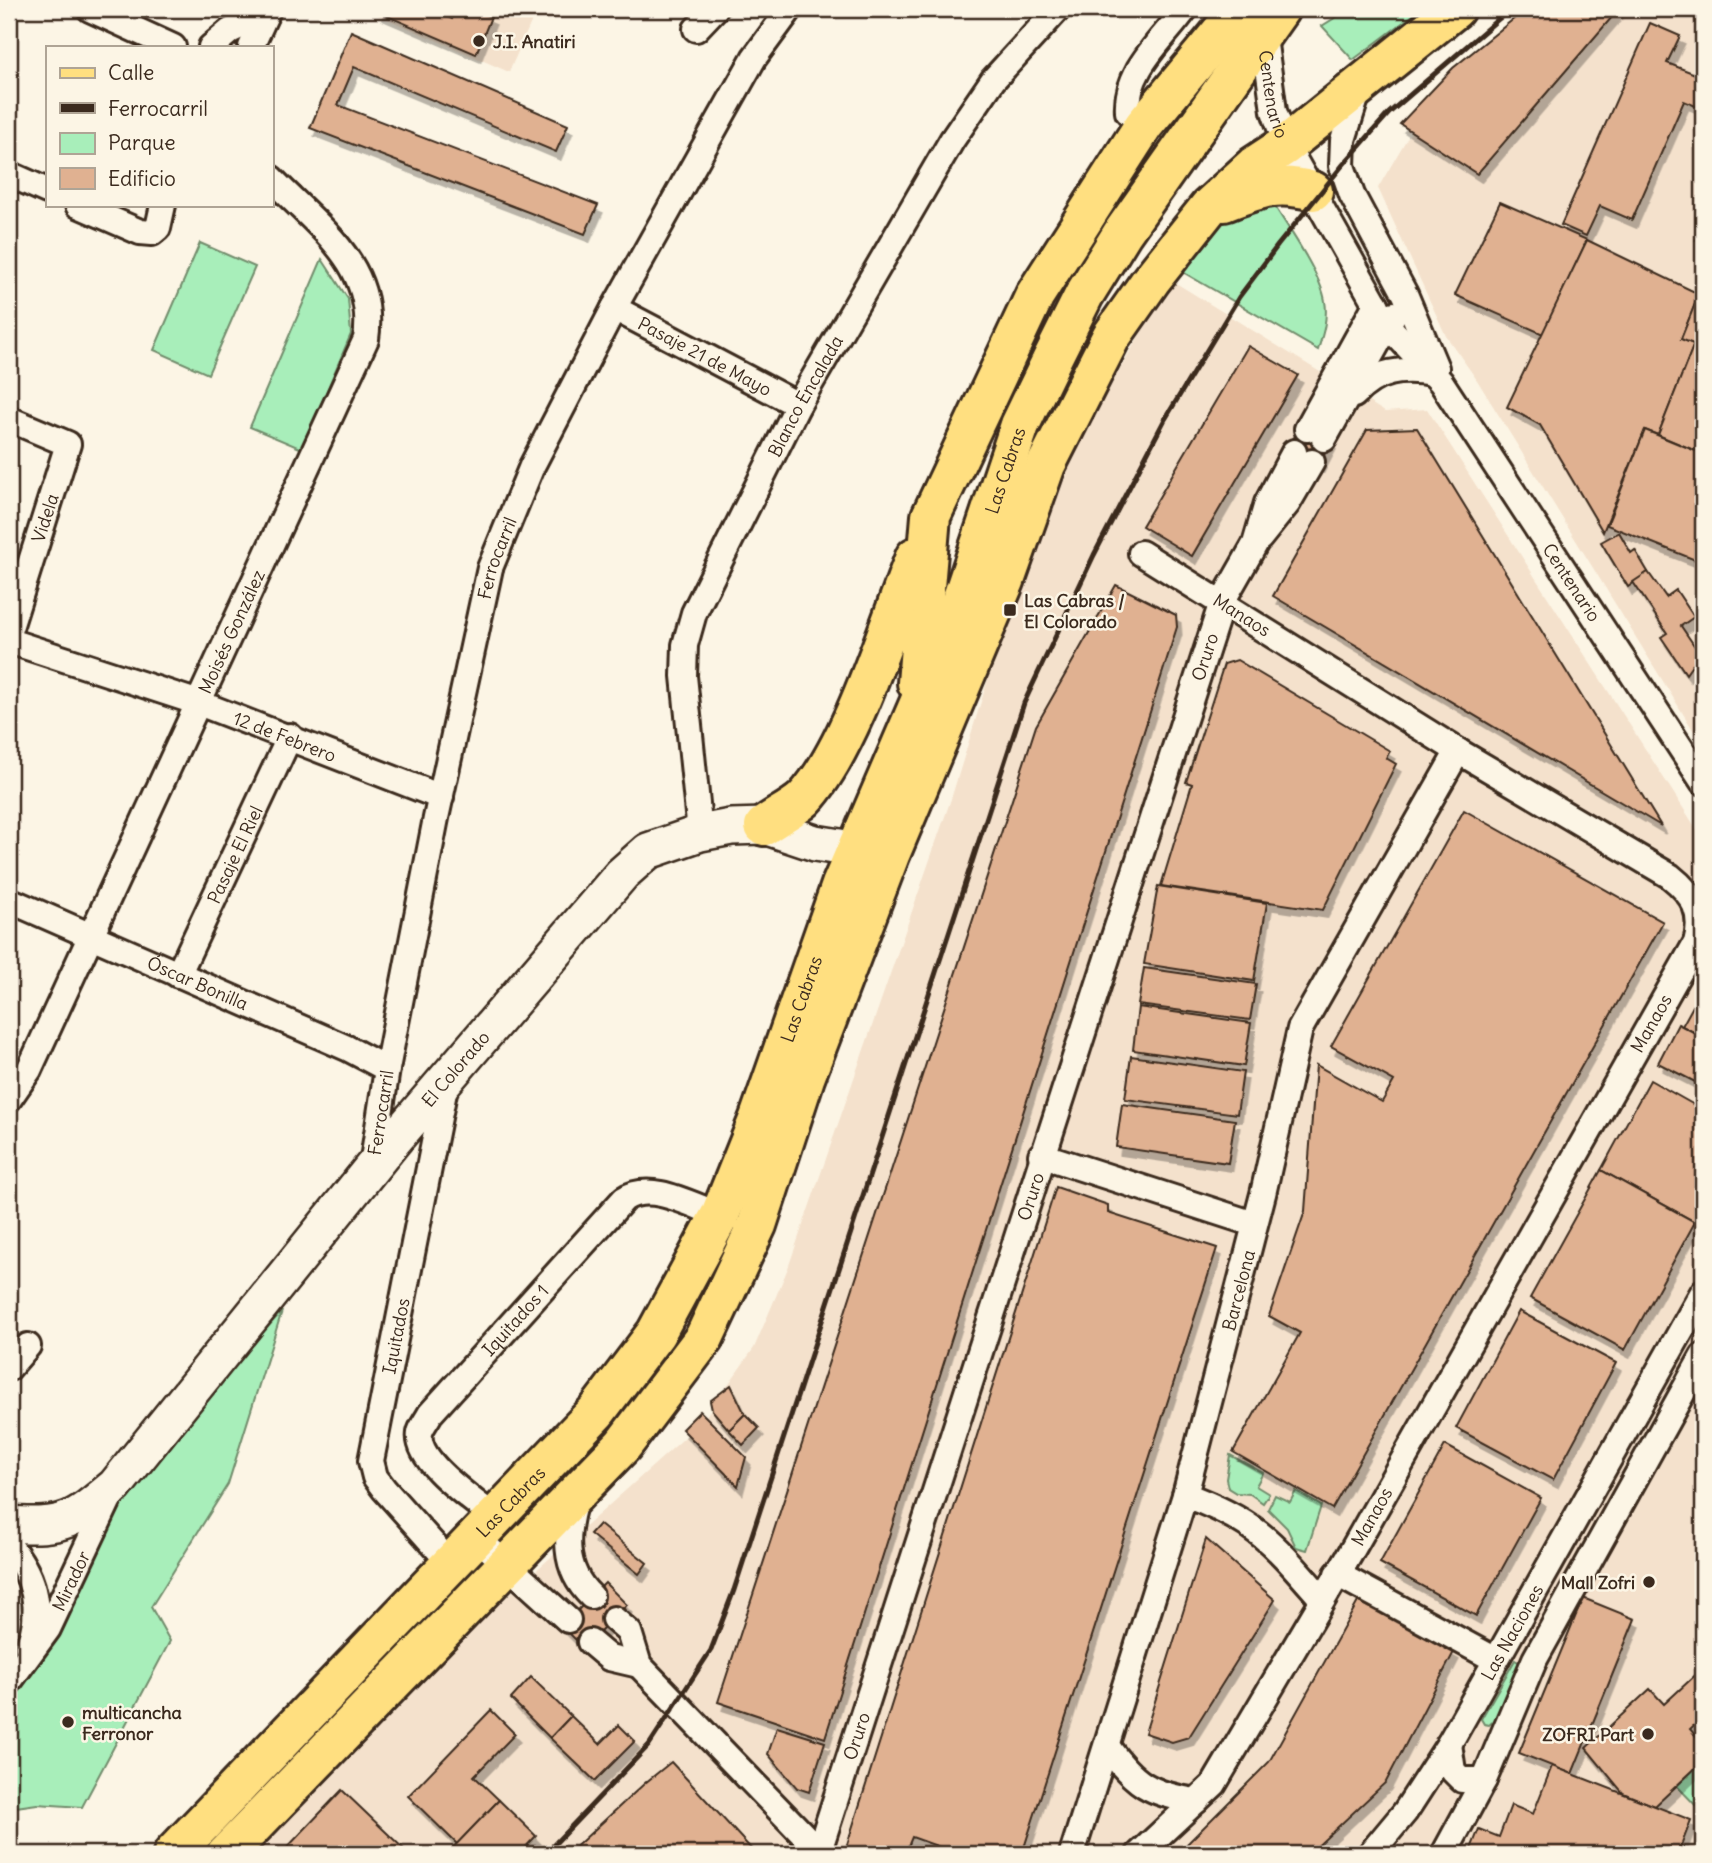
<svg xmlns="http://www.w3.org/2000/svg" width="1712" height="1863" font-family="Delius,sans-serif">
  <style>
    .built { fill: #f4e1cc }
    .green { fill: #a8eeba; stroke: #728c6c; stroke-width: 2 }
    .building { fill: #e0b191; stroke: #3b2a1e; stroke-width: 2; filter: url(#shadow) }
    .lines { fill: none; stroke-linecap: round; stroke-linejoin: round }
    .street-casing { stroke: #3b2a1e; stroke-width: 30 }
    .secondary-casing { stroke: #3b2a1e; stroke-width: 40 }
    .primary-casing { stroke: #3b2a1e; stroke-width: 44 }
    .street { stroke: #fcf5e5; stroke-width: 24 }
    .secondary { stroke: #fcf5e5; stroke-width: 35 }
    .primary { stroke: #ffdf80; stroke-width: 38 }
    .rail { stroke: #3b2a1e; stroke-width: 5 }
    .poi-dot { fill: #3b2a1e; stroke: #fcf5e5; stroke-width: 2.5 }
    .labels { text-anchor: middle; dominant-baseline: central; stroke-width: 5; stroke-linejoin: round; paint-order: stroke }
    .poi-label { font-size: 18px; font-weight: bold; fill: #3b2a1e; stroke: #fcf5e5; text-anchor: start }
    .street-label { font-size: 18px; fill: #3b2a1e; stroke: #fcf5e5 }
  </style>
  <defs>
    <filter id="shadow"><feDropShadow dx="4.5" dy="8" stdDeviation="0" flood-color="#0004"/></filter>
  </defs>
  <rect width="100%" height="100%" fill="#fcf5e5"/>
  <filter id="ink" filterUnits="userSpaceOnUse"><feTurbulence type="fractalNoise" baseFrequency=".0143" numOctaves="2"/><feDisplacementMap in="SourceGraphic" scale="14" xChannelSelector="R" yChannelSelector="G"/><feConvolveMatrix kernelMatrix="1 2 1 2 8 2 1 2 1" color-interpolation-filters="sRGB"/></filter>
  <g filter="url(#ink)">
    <g class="built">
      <polygon points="364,9 537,9 509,72"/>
      <polygon points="1532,9 1703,9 1703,746 1477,380 1446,336 1378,188 1409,135 1470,56"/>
      <polygon points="1171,280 1385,412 1427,409 1703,839 1703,1854 247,1854 437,1659 701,1423 754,1348 788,1268 951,799 1010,608 1074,449"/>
    </g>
    <g class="green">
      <polygon points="1349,9 1421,9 1353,60 1322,26"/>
      <path d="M1272,202C1287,226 1321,274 1325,301C1328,318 1323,334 1318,350L1162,260L1195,225Z"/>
      <polygon points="200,243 255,267 208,374 154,350"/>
      <polygon points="322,259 348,299 351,334 302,449 250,427"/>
      <polygon points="282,1311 228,1484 151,1607 170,1641 82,1807 37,1804 9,1808 9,1696 59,1636 125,1489"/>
      <polygon points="1230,1455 1263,1473 1256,1486 1269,1494 1263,1503 1250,1494 1236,1493 1228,1488 1226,1479"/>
      <polygon points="1296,1491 1321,1506 1307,1550 1296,1547 1287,1528 1268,1509 1275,1495 1290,1502"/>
      <polygon points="1515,1660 1520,1663 1496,1719 1489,1725 1484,1724 1481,1719"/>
      <polygon points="1703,1761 1703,1813 1677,1786"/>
    </g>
    <g class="building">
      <polygon points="379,9 430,9 452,19 457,9 472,9 491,17 476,54 378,12"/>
      <polygon points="1526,9 1619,9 1477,174 1400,124 1453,68"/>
      <polygon points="1650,23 1680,36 1667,63 1703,77 1703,109 1684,101 1632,220 1600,206 1586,236 1561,225"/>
      <polygon points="351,31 568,125 556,152 354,67 338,105 598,205 585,234 310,128"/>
      <polygon points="1500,202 1587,240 1543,334 1455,295"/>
      <polygon points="1703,222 1703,243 1696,240"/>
      <polygon points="1587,240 1699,294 1681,339 1694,344 1658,435 1645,430 1603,532 1540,425 1507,407"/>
      <polygon points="1699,294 1703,295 1703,348 1681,339"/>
      <polygon points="1694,344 1703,348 1703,454 1658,435"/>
      <polygon points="1248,346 1298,375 1192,556 1142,526"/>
      <polygon points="1300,426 1331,442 1319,465 1288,449"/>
      <polygon points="1417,428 1661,826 1273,596 1367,430"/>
      <polygon points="1645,430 1703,454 1703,563 1607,525"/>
      <polygon points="1619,532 1631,553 1635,550 1648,572 1628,587 1601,542"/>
      <polygon points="1648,572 1666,597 1676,590 1694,617 1681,626 1700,654 1686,674 1661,637 1667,633 1633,582"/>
      <polygon points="1116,585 1176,615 1177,627 825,1738 718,1702 1036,726"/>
      <polygon points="1237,660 1390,751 1386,758 1396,764 1323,910 1161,886 1192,784 1186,782 1224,664"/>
      <polygon points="1464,810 1663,922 1332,1509 1233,1452 1300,1333 1269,1316 1305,1211 1316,1065 1382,1102 1394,1081 1331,1046"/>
      <polygon points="1158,886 1267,903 1254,981 1144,964"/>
      <polygon points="1144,968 1256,984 1250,1020 1138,1005"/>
      <polygon points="1703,988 1703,1037 1682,1026"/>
      <polygon points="1138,1007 1251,1023 1244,1066 1133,1050"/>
      <polygon points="1678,1024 1703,1037 1703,1086 1658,1063"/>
      <polygon points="1131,1056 1243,1072 1237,1114 1125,1099"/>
      <polygon points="1650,1080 1703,1110 1703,1207 1695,1222 1601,1170"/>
      <polygon points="1122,1104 1235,1120 1228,1163 1116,1147"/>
      <polygon points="1601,1170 1695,1222 1625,1350 1530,1298"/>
      <polygon points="1056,1187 1108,1205 1108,1213 1217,1248 1022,1854 959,1854 912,1837 905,1854 844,1854"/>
      <polygon points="1519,1311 1616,1363 1553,1480 1456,1428"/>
      <polygon points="731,1385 745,1414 729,1430 712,1410 710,1401"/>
      <polygon points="700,1411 746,1457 738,1486 682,1429"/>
      <polygon points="745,1414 759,1428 743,1445 729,1430"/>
      <polygon points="1445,1445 1541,1498 1476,1616 1380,1563"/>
      <polygon points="599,1524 647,1563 639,1574 590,1534"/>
      <polygon points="1206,1539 1275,1600 1189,1737 1172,1742 1145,1733"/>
      <polygon points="605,1583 627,1605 584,1648 562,1626"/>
      <polygon points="1360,1598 1454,1652 1386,1782 1309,1854 1177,1854 1269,1762"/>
      <polygon points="1583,1598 1635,1619 1572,1774 1519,1753"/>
      <polygon points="1702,1669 1703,1717 1690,1729 1703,1744 1703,1761 1655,1806 1623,1793 1586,1748 1650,1689 1664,1704"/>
      <polygon points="531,1677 571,1716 550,1738 511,1699"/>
      <polygon points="491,1710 515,1734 474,1776 499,1800 457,1844 408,1796"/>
      <polygon points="571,1716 600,1744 619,1725 635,1741 595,1781 550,1738"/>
      <polygon points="777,1727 825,1742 809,1792 797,1788 768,1754"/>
      <polygon points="671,1762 756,1854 568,1854 645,1783"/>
      <polygon points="1552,1766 1691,1820 1678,1854 1469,1854 1479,1829 1499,1837 1511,1805 1533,1814"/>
      <polygon points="342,1790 409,1854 281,1854"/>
      <polygon points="499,1800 536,1836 519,1854 447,1854"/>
    </g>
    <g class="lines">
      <defs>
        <g id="street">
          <polyline points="90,9 173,47"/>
          <polyline points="696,29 715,9"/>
          <path id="s1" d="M1263,30L1274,111L1286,145L1388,326L1441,382L1703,782"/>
          <polyline points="211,47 230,31 266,14"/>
          <polyline points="251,47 268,10"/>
          <polyline points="1359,89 1343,140 1342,166 1352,195 1405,294 1436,368"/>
          <path d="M1144,125L1128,112C1125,70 1163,40 1185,9"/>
          <polyline points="9,174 47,191"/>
          <polyline points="78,205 140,232 152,233 158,228 163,205"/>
          <path id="s2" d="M614,308L798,405"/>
          <path d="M1354,395C1377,370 1401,368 1433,373"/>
          <polyline points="9,419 68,444 9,631"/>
          <polyline points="1307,429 1376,304"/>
          <polyline points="1324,439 1394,314"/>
          <polyline points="1260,538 1288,503 1312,462"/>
          <path id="s3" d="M9,641L199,703L441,797"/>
          <path id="s4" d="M700,833L684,676L685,645L694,613L798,405L952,140L993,80L1058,9"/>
          <path id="s5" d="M9,900L347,1048L387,1069"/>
          <path id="s6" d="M178,975L290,736"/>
          <polyline points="446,1082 371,1461 375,1477 384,1489 451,1564"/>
          <path id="s7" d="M9,1099L29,1070L366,339C377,265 317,226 271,178"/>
          <polyline points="1041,1155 1254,1224"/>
          <path id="s8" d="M372,1166L387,1069L436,818L490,568L532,466L614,308L754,58L790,9"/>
          <polyline points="9,1368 28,1346"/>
          <path d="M1185,1495C1257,1521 1273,1543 1322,1599"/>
          <path d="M576,1497C565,1533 562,1568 591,1596"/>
          <path id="s9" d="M494,1517C474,1500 415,1462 420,1433C421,1427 427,1420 430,1414L624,1199C651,1181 691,1205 720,1215"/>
          <polyline points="476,1537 568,1620"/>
          <path d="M9,1545C34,1576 44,1609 28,1647"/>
          <polyline points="1337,1574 1496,1660"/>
          <polyline points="614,1619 629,1632 639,1665 819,1851"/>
          <polyline points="590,1642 609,1658 639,1665"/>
          <path id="s10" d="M9,1682L48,1629L112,1493"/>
          <polyline points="1449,1744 1453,1771 1462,1780 1484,1780"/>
          <path d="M1107,1746C1134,1784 1150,1794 1196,1801"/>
          <path id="s11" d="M818,1854L1222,602L1255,544L1267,503L1294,452"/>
          <path id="s12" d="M1072,1854L1185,1495L1263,1194L1300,1029L1458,751"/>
          <path id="s13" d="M1139,1854L1214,1784L1350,1554L1696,943C1704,913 1694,895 1670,876L1458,751L1141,553"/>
          <path id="s14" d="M1370,1854L1405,1812L1449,1744L1703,1292"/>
          <polyline points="1444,1854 1484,1780 1535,1659 1703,1356"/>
        </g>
        <g id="secondary">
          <path id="s15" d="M9,1524C65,1528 73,1521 115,1486L394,1140L622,874L648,851L700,833L731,827L764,826L815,843L883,854"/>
        </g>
        <g id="primary">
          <path d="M1224,202C1258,189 1276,181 1313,191"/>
          <polyline points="917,683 931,516 1035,295 1144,125 1240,9"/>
          <path d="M764,826C776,817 793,809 804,799C851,749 889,623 915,557"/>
          <path id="s16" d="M173,1854L597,1411L656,1333L720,1215L759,1118L841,885L954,622L1020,425L1052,359L1084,295L1123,232L1280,9"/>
          <polyline points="226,1854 623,1445 704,1338 757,1225 805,1078 890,855 1005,581 1046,465 1111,337 1151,280 1209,207 1254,166 1286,145 1455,9"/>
        </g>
      </defs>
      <use href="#street" class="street-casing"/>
      <use href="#secondary" class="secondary-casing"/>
      <use href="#primary" class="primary-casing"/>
      <use href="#street" class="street"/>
      <use href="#secondary" class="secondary"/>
      <use href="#primary" class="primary"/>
      <polyline class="rail" points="545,1854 649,1745 711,1650 734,1590 1024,703 1094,555 1164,421 1239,297 1278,245 1342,166 1389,113 1510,9"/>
    </g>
  </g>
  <g class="poi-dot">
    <circle cx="479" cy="41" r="7"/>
    <rect x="1003" y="603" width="14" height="14" rx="3.5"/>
    <circle cx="1649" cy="1582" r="7"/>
    <circle cx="68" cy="1722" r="7"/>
    <circle cx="1648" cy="1734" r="7"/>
  </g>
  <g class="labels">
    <g class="poi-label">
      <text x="493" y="41">J.I. Anatiri</text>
      <text x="1024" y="600">Las Cabras /<tspan x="1024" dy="21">El Colorado</tspan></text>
      <text x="1635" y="1582" text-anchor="end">Mall Zofri</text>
      <text x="82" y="1712">multicancha<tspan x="82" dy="21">Ferronor</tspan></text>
      <text x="1634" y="1734" text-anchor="end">ZOFRI Part</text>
    </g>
    <g class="street-label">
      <text stroke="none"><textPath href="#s1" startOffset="65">Centenario</textPath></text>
      <text stroke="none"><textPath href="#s2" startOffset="103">Pasaje 21 de Mayo</textPath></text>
      <text stroke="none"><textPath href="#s4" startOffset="466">Blanco Encalada</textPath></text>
      <text stroke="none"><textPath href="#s16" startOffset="1643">Las Cabras</textPath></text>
      <text transform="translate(45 518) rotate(-72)">Videla</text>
      <text stroke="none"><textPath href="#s8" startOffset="621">Ferrocarril</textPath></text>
      <text stroke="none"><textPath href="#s1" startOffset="642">Centenario</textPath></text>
      <text transform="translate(1242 615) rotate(32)">Manaos</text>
      <text stroke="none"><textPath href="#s7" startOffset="518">Moisés González</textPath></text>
      <text stroke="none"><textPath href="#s11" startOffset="1258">Oruro</textPath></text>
      <text stroke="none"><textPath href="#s3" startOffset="292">12 de Febrero</textPath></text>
      <text stroke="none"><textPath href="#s6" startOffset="133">Pasaje El Riel</textPath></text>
      <text stroke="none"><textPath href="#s5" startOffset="206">Óscar Bonilla</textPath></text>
      <text stroke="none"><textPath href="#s16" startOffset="1076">Las Cabras</textPath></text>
      <text stroke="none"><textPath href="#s13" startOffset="980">Manaos</textPath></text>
      <text stroke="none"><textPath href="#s15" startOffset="656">El Colorado</textPath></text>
      <text stroke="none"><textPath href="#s8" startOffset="54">Ferrocarril</textPath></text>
      <text stroke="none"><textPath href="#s11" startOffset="691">Oruro</textPath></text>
      <text stroke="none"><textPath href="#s12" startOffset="588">Barcelona</textPath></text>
      <text stroke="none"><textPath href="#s9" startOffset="264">Iquitados 1</textPath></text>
      <text transform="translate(396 1336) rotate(-79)">Iquitados</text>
      <text stroke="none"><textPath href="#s16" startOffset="488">Las Cabras</textPath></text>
      <text stroke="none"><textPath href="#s13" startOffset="413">Manaos</textPath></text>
      <text stroke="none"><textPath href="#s10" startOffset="119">Mirador</textPath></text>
      <text stroke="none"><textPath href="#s14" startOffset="264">Las Naciones</textPath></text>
      <text stroke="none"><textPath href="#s11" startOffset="124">Oruro</textPath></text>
    </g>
  </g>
  <rect width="1712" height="1863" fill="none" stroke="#fcf5e5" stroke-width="35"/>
  <rect x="18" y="18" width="1677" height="1828" fill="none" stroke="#3b2a1e" stroke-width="2.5" filter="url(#ink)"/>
  <rect x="46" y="46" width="228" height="161" fill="#fcf5e5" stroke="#afa495" stroke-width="2"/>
  <rect x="60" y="68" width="35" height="10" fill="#ffdf80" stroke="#afa495" stroke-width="2"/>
  <text x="108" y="80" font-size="21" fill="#3b2a1e">Calle</text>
  <rect x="60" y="103" width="35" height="10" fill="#3b2a1e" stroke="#afa495" stroke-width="2"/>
  <text x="108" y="116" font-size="21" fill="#3b2a1e">Ferrocarril</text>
  <rect x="60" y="133" width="35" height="21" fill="#a8eeba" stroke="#afa495" stroke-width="2"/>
  <text x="108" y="150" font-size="21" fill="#3b2a1e">Parque</text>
  <rect x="60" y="168" width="35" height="21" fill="#e0b191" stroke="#afa495" stroke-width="2"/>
  <text x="108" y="186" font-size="21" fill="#3b2a1e">Edificio</text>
</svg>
